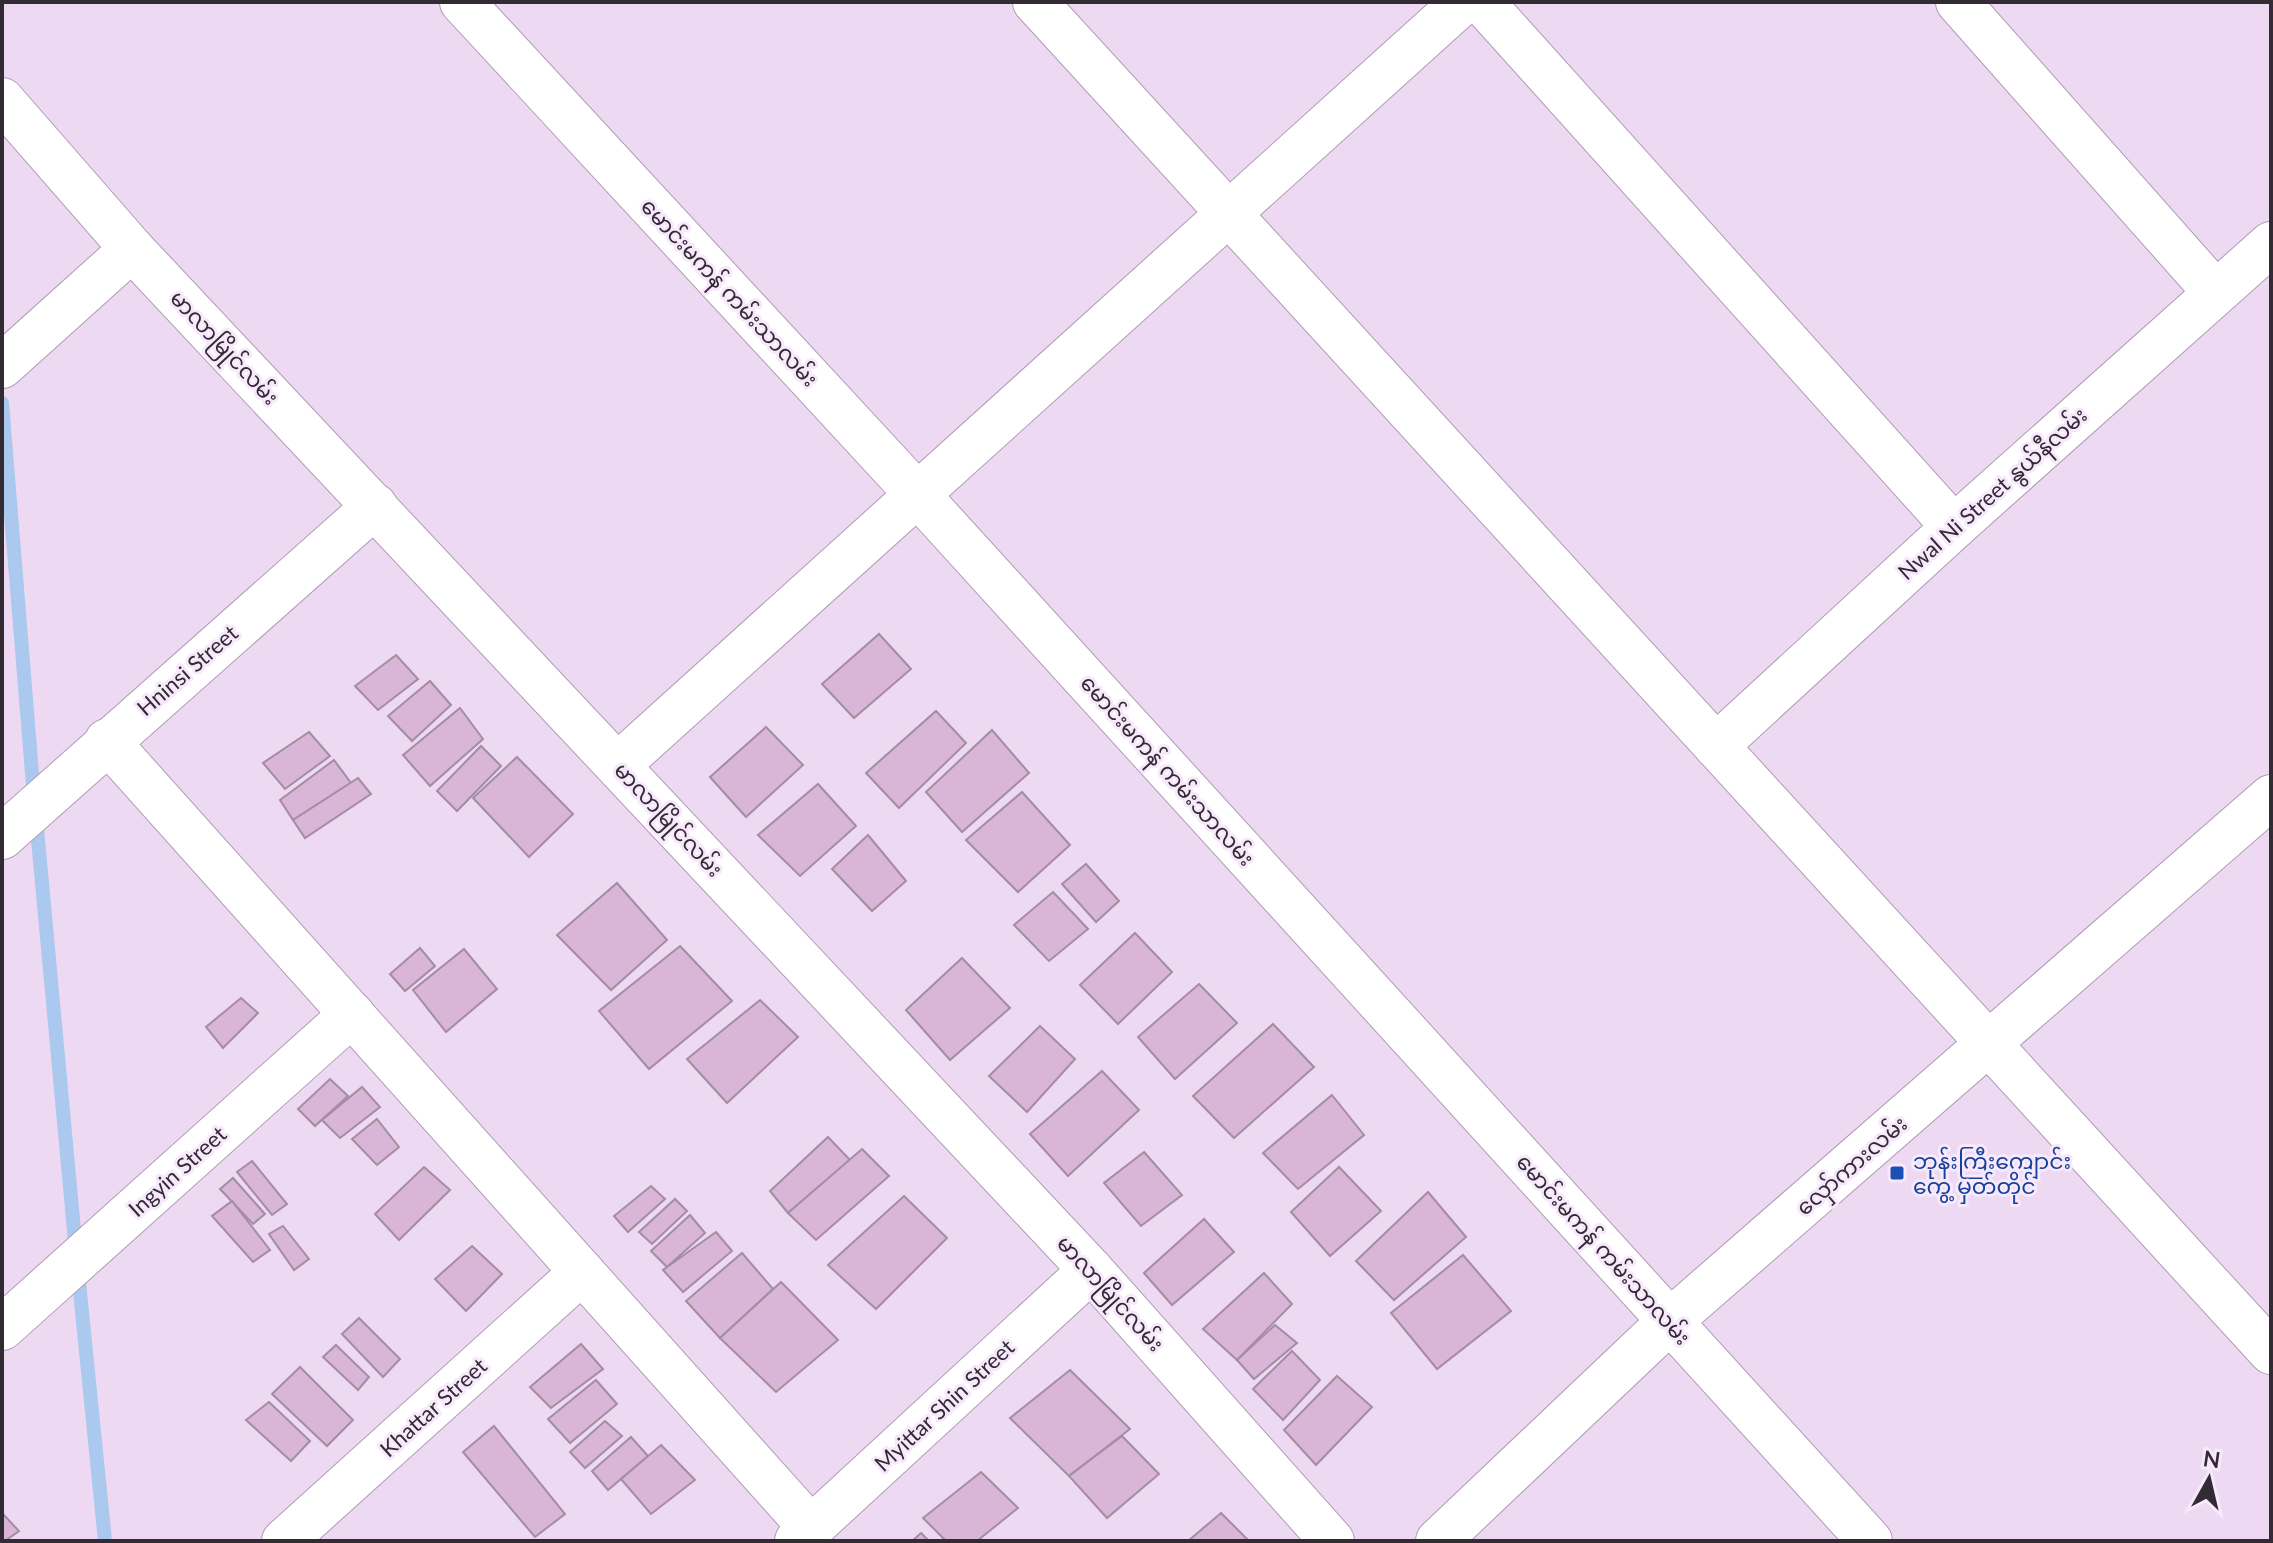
<svg xmlns="http://www.w3.org/2000/svg" width="2273" height="1543" font-family="Lato,'Noto Sans Myanmar',sans-serif">
  <style>
    .lines { fill: none; stroke-linecap: round; stroke-linejoin: round }
    .stream { stroke: #abc9ee; stroke-width: 14 }
    .building { fill: #d9b5d7; stroke: #a48da2; stroke-width: 2 }
    .street-casing { stroke: #af9cb4; stroke-width: 46 }
    .secondary-casing { stroke: #af9cb4; stroke-width: 46 }
    .street { stroke: #fff; stroke-width: 44 }
    .secondary { stroke: #fff; stroke-width: 44 }
    .transit-dot { fill: #1a4fb4; stroke: #f8e8fc; stroke-width: 3 }
    .labels { text-anchor: middle; dominant-baseline: central; stroke-width: 6; stroke-linejoin: round; paint-order: stroke }
    .street-label { font-size: 22px; fill: #322b34; stroke: #f8e8fc }
    .transit-label { font-size: 22px; fill: #164399; stroke: #f8e8fc; text-anchor: start }
  </style>
  <rect width="100%" height="100%" fill="#edd9f2"/>
  <g class="lines">
    <g class="stream">
      <polyline points="2,403 34,798"/>
      <polyline points="36,818 76,1252"/>
      <polyline points="78,1272 105,1541"/>
    </g>
  </g>
  <g class="building">
    <polygon points="879,634 911,669 854,718 822,684"/>
    <polygon points="396,655 418,679 378,710 355,686"/>
    <polygon points="430,681 451,705 412,741 388,716"/>
    <polygon points="460,708 483,739 430,786 403,755"/>
    <polygon points="936,711 966,743 899,808 866,773"/>
    <polygon points="766,727 803,765 746,817 710,777"/>
    <polygon points="992,730 1029,773 962,832 926,792"/>
    <polygon points="309,732 330,756 285,789 263,763"/>
    <polygon points="481,746 501,766 457,811 437,791"/>
    <polygon points="517,757 573,814 529,857 473,798"/>
    <polygon points="334,760 351,783 293,820 280,800"/>
    <polygon points="358,778 371,794 305,838 293,820"/>
    <polygon points="818,784 856,826 800,876 758,835"/>
    <polygon points="1022,792 1070,845 1018,892 966,840"/>
    <polygon points="868,835 906,881 872,911 832,869"/>
    <polygon points="1086,864 1119,901 1096,922 1062,884"/>
    <polygon points="617,883 667,940 611,990 557,935"/>
    <polygon points="1053,892 1088,929 1049,961 1014,925"/>
    <polygon points="1135,933 1172,972 1118,1024 1080,985"/>
    <polygon points="680,946 732,1001 649,1069 599,1011"/>
    <polygon points="420,948 435,966 405,991 390,974"/>
    <polygon points="464,949 497,989 446,1032 413,990"/>
    <polygon points="962,958 1010,1008 950,1060 906,1010"/>
    <polygon points="1199,984 1237,1023 1175,1079 1138,1037"/>
    <polygon points="241,998 258,1013 223,1048 206,1027"/>
    <polygon points="760,1000 798,1037 727,1103 687,1059"/>
    <polygon points="1273,1024 1314,1067 1234,1138 1193,1096"/>
    <polygon points="1040,1026 1075,1059 1027,1112 989,1076"/>
    <polygon points="1102,1071 1139,1110 1068,1176 1030,1134"/>
    <polygon points="330,1079 348,1096 315,1126 298,1109"/>
    <polygon points="362,1087 380,1107 340,1138 322,1120"/>
    <polygon points="1332,1095 1364,1135 1298,1189 1263,1153"/>
    <polygon points="377,1119 399,1147 377,1165 352,1139"/>
    <polygon points="828,1137 850,1160 788,1213 770,1191"/>
    <polygon points="862,1149 889,1176 816,1240 788,1213"/>
    <polygon points="1144,1152 1182,1195 1141,1226 1104,1183"/>
    <polygon points="252,1161 287,1204 272,1215 237,1172"/>
    <polygon points="424,1167 450,1190 399,1240 375,1214"/>
    <polygon points="1339,1167 1381,1211 1330,1256 1291,1212"/>
    <polygon points="233,1178 265,1214 253,1224 220,1189"/>
    <polygon points="651,1186 665,1199 628,1232 614,1216"/>
    <polygon points="1428,1192 1466,1237 1394,1300 1356,1261"/>
    <polygon points="904,1196 947,1238 876,1309 828,1265"/>
    <polygon points="675,1199 687,1211 652,1244 639,1232"/>
    <polygon points="232,1201 270,1250 253,1262 212,1216"/>
    <polygon points="690,1215 705,1233 667,1267 651,1251"/>
    <polygon points="1204,1219 1234,1252 1172,1305 1144,1273"/>
    <polygon points="283,1226 309,1259 294,1270 269,1234"/>
    <polygon points="716,1232 732,1251 683,1292 663,1270"/>
    <polygon points="472,1246 502,1274 466,1311 435,1279"/>
    <polygon points="742,1253 773,1289 720,1338 686,1301"/>
    <polygon points="1463,1255 1511,1311 1437,1369 1391,1313"/>
    <polygon points="1264,1273 1292,1304 1237,1360 1203,1329"/>
    <polygon points="781,1282 838,1340 776,1392 720,1338"/>
    <polygon points="359,1318 400,1359 383,1377 342,1334"/>
    <polygon points="1275,1325 1297,1343 1254,1379 1237,1360"/>
    <polygon points="581,1344 603,1369 551,1408 530,1387"/>
    <polygon points="336,1345 369,1377 358,1390 323,1357"/>
    <polygon points="1292,1351 1320,1380 1283,1420 1253,1389"/>
    <polygon points="300,1367 353,1420 327,1446 272,1394"/>
    <polygon points="1070,1370 1130,1429 1069,1476 1010,1418"/>
    <polygon points="1337,1376 1372,1407 1316,1465 1284,1430"/>
    <polygon points="596,1380 617,1404 570,1443 548,1419"/>
    <polygon points="269,1402 310,1441 291,1461 246,1420"/>
    <polygon points="605,1421 622,1436 585,1468 570,1452"/>
    <polygon points="494,1426 565,1514 535,1537 463,1452"/>
    <polygon points="1122,1436 1159,1474 1107,1518 1069,1476"/>
    <polygon points="631,1437 648,1456 608,1490 592,1471"/>
    <polygon points="661,1445 695,1480 651,1514 621,1479"/>
    <polygon points="981,1472 1018,1508 977,1541 946,1541 923,1518"/>
    <polygon points="2,1513 19,1531 5,1541 2,1541"/>
    <polygon points="1221,1513 1249,1541 1188,1541"/>
    <polygon points="921,1533 929,1541 912,1541"/>
  </g>
  <g class="lines">
    <defs>
      <g id="street">
        <polyline points="1035,2 2271,1352"/>
        <polyline points="1482,2 1954,527"/>
        <polyline points="1958,2 2215,292"/>
        <polyline points="2,100 132,249 1091,1270 1332,1541"/>
        <polyline points="2,366 132,249"/>
        <polyline points="107,741 811,1528"/>
        <polyline points="1716,746 1954,527 2271,244"/>
        <polyline points="619,764 1463,2"/>
        <polyline points="2,837 375,506"/>
        <polyline points="2,1328 352,1014"/>
        <polyline points="284,1541 582,1272"/>
        <polyline points="797,1541 1091,1270"/>
      </g>
      <g id="secondary">
        <polyline points="462,2 917,494 1870,1541"/>
        <polyline points="1438,1541 1670,1321 2271,797"/>
      </g>
    </defs>
    <use href="#street" class="street-casing"/>
    <use href="#secondary" class="secondary-casing"/>
    <use href="#street" class="street"/>
    <use href="#secondary" class="secondary"/>
  </g>
  <rect class="transit-dot" x="1889" y="1165" width="16" height="16" rx="4"/>
  <g class="labels">
    <g class="street-label">
      <text transform="translate(730 292) rotate(47)">မောင်းမကန် ကမ်းသာလမ်း</text>
      <text transform="translate(225 347) rotate(47)">မာလာမြိုင်လမ်း</text>
      <text transform="translate(1992 493) rotate(-42)">Nwal Ni Street နွယ်နီလမ်း</text>
      <text transform="translate(187 670) rotate(-41)">Hninsi Street</text>
      <text transform="translate(1168 770) rotate(48)">မောင်းမကန် ကမ်းသာလမ်း</text>
      <text transform="translate(669 819) rotate(47)">မာလာမြိုင်လမ်း</text>
      <text transform="translate(1851 1165) rotate(-41)">လှော်ကားလမ်း</text>
      <text transform="translate(177 1171) rotate(-42)">Ingyin Street</text>
      <text transform="translate(1604 1249) rotate(48)">မောင်းမကန် ကမ်းသာလမ်း</text>
      <text transform="translate(1111 1293) rotate(48)">မာလာမြိုင်လမ်း</text>
      <text transform="translate(944 1405) rotate(-43)">Myittar Shin Street</text>
      <text transform="translate(433 1407) rotate(-42)">Khattar Street</text>
    </g>
    <g class="transit-label">
      <text x="1913" y="1160">ဘုန်းကြီးကျောင်း<tspan x="1913" dy="25">ကွေ့ မှတ်တိုင်</tspan></text>
    </g>
  </g>
  <rect width="2273" height="1543" fill="none" stroke="#322b34" stroke-width="8"/>
  <g transform="translate(2209 1479) rotate(8)" stroke="#f8e8fc" stroke-width="6" paint-order="stroke">
  <path d="M0-6L14 30L0 20L-14 30Z" fill="#322b34"/>
  <text y="-12" font-size="22" font-weight="bold" text-anchor="middle" fill="#322b34">N</text>
  </g>
</svg>
